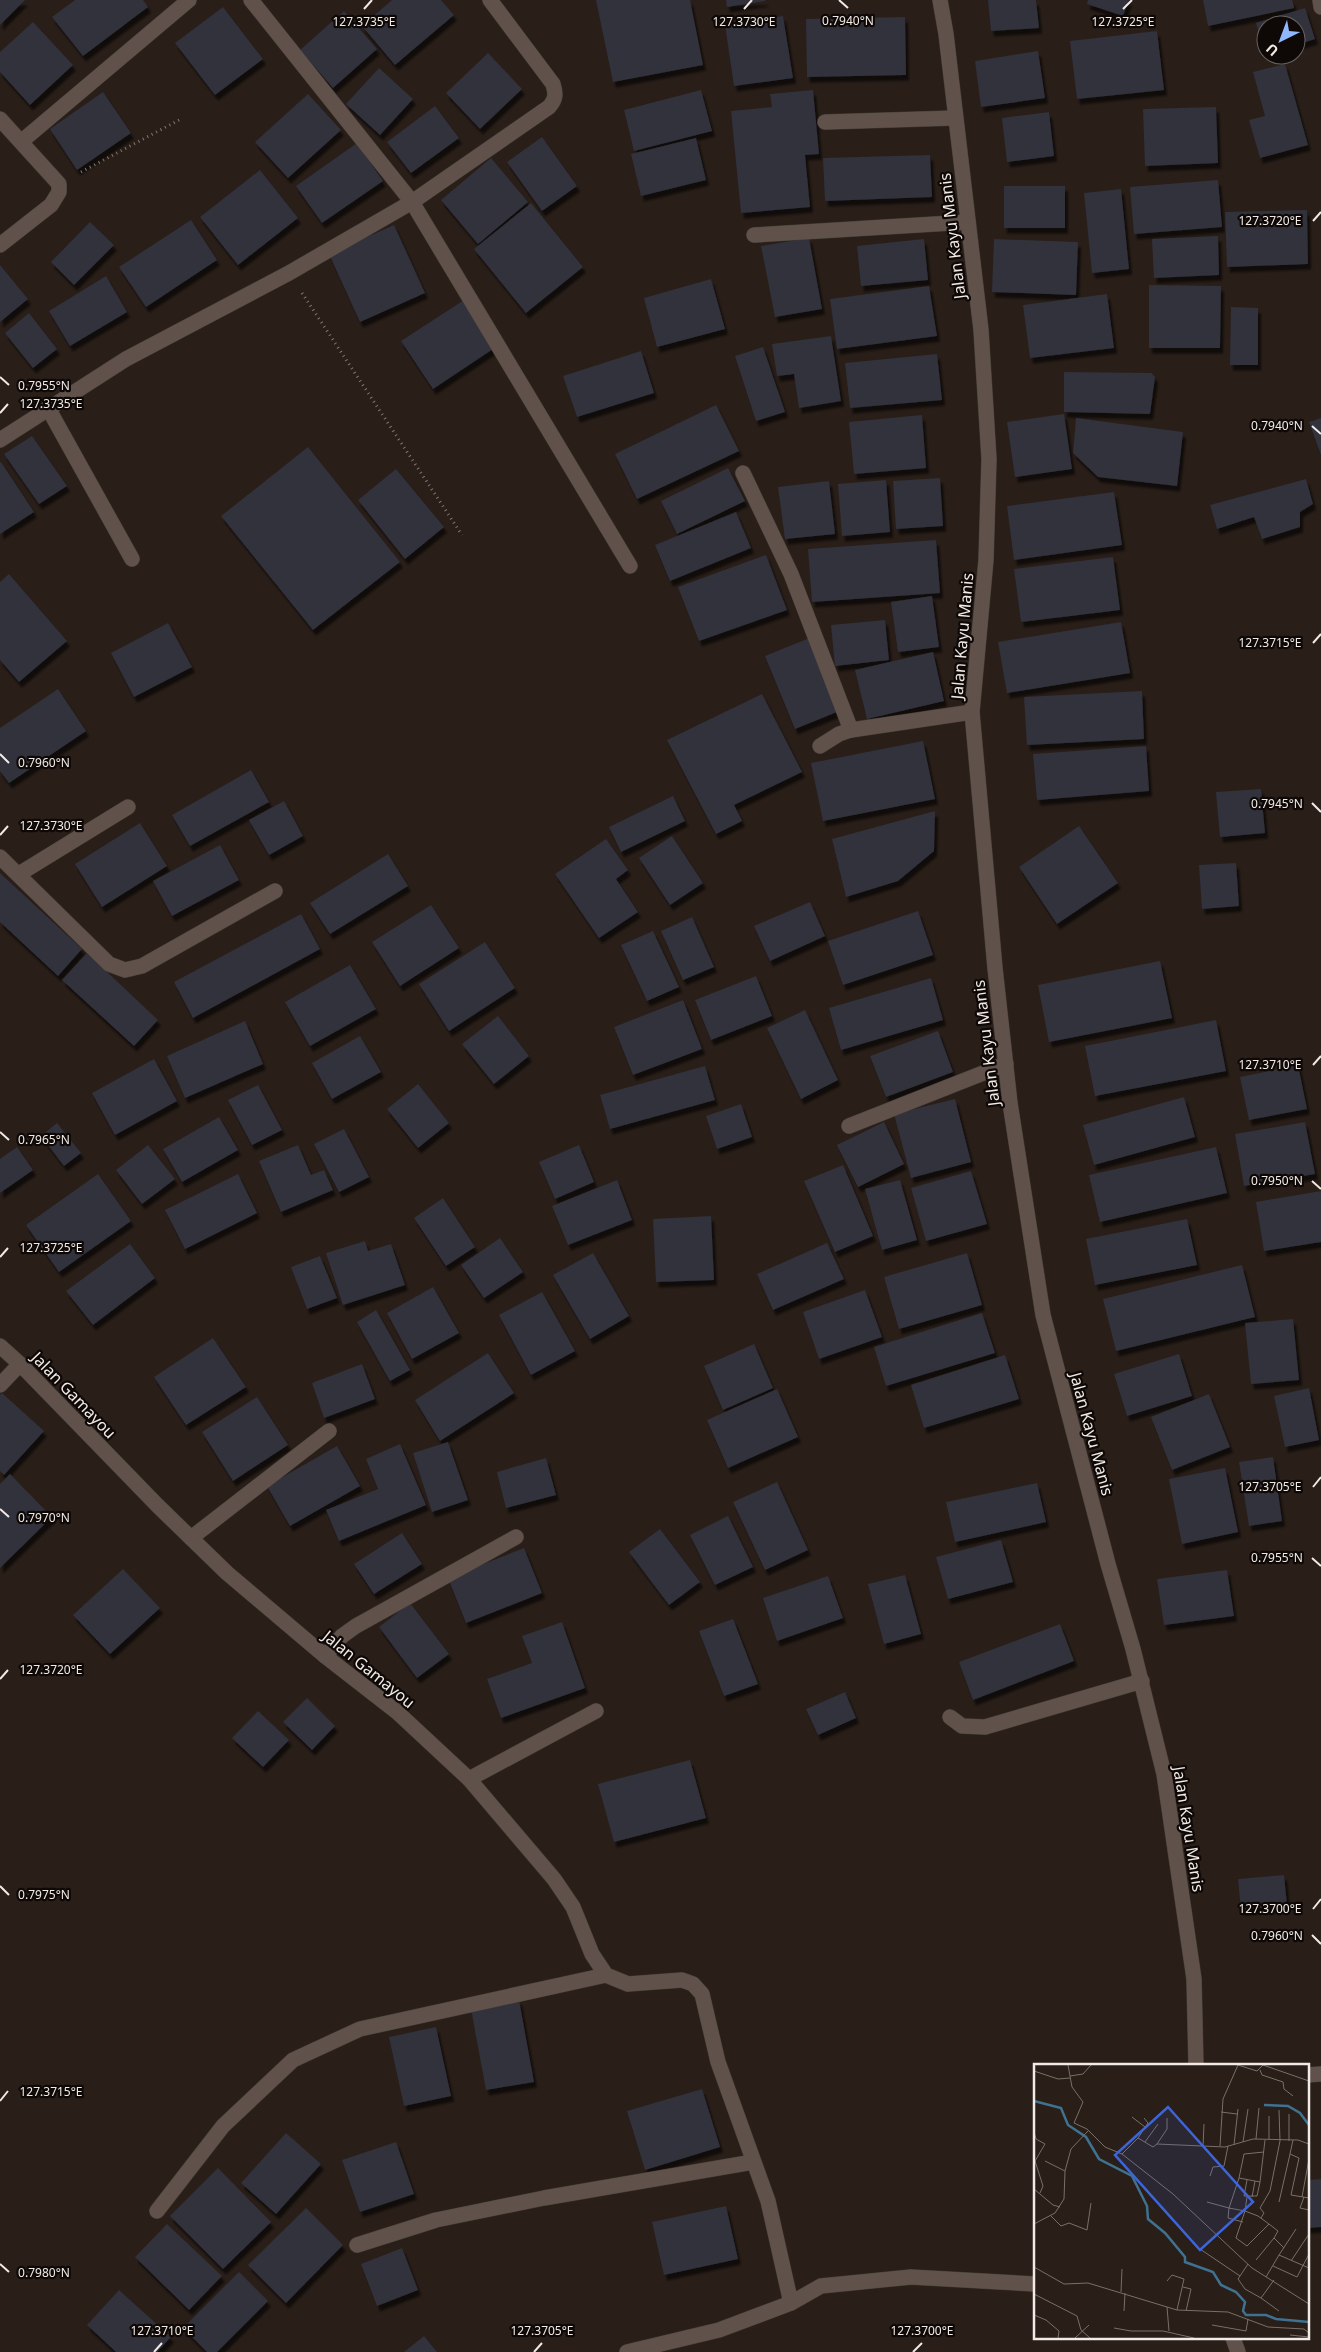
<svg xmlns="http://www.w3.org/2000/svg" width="1321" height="2352" font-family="'Noto Sans',sans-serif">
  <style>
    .building { fill: #30313d; filter: url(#shadow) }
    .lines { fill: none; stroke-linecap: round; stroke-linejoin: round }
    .minor-casing { stroke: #423a36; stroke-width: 16 }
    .path { stroke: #827873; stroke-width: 3; stroke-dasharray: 1 4; stroke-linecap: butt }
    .minor { stroke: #60524b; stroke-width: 15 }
    .ticks { fill: none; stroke: #f2eae6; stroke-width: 2 }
    .labels { text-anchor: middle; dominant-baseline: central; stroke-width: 4.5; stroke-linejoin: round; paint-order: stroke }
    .street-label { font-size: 16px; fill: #f2eae6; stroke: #0e0907 }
    .inset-river { fill: none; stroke: #3e7290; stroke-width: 2.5 }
    .inset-road { fill: none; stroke: #79706a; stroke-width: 1 }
    .view { fill: #3d65da; fill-opacity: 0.15; stroke: #3d65da; stroke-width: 2.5 }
    .inset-edge { fill: none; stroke: #f2eae6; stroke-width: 2.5 }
    .ticks-label { font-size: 12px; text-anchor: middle; fill: #f2eae6; stroke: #0e0907; stroke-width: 4.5; stroke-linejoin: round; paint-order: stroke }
  </style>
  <defs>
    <filter id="shadow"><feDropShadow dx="3" dy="5.5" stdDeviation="1" flood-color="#0009"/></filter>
  </defs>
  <rect width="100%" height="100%" fill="#291e18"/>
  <g class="building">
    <polygon points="0,0 25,0 0,25"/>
    <polygon points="75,0 143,0 148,7 83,56 52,17"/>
    <polygon points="392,0 441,0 454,15 395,65 362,26"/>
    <polygon points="596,0 690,0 703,65 613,82"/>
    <polygon points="726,0 765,0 765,1 727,7"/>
    <polygon points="988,0 1036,0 1039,28 991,31"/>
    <polygon points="1088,0 1129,0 1123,16 1087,4"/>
    <polygon points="1203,0 1292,0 1294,8 1208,26"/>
    <polygon points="223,7 263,59 215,95 175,43"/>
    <polygon points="1305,8 1315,39 1296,45 1296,25 1266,25 1266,55 1256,23"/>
    <polygon points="344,11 377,49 333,88 300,50"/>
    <polygon points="783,16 793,78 734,86 725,25"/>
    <polygon points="905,17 906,75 807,77 806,19"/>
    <polygon points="33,22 73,65 30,105 0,72 0,52"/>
    <polygon points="1157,31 1164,90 1077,99 1070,41"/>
    <polygon points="1038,51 1045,98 981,107 975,61"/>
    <polygon points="488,53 522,89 480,129 446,93"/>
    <polygon points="1285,64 1308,145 1260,158 1249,120 1265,116 1253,72"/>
    <polygon points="379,68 413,99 380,135 346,104"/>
    <polygon points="701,90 712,131 634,151 624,110"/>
    <polygon points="813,90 819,154 805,155 810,207 741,213 731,111 772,107 770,94"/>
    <polygon points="103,92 131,133 77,170 50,129"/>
    <polygon points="308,94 341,130 288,178 255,142"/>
    <polygon points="435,106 459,138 411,173 387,142"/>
    <polygon points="1216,107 1218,163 1145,166 1143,109"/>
    <polygon points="1049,112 1054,156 1007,162 1002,118"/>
    <polygon points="542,137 577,186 542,211 507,162"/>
    <polygon points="696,138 706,180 641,196 631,154"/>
    <polygon points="357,143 383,181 322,223 296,186"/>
    <polygon points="930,155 932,197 825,201 823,158"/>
    <polygon points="491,158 528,202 478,244 441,200"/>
    <polygon points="260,170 298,218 238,265 200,217"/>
    <polygon points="1218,180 1222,227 1134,234 1130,187"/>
    <rect x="1004" y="186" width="61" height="42"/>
    <polygon points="1121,189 1129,269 1092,273 1084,193"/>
    <polygon points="531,203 583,267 526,313 474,249"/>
    <polygon points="1307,210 1308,264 1227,267 1225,212"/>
    <polygon points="191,220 217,260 146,307 119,267"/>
    <polygon points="90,222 114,245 74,285 51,262"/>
    <polygon points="394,225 425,293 360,322 329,254"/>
    <polygon points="1218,236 1219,275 1154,278 1152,239"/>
    <polygon points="809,238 822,309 775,317 761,246"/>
    <polygon points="924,239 928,280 861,286 857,246"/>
    <polygon points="994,239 1078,242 1076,295 992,292"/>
    <polygon points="0,265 28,299 0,322"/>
    <polygon points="106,276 127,312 70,346 49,311"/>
    <polygon points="711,279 725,329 657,347 644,298"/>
    <polygon points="1149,285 1221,286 1220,348 1149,348"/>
    <polygon points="929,286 937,336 837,349 830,299"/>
    <polygon points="1107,294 1114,348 1030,358 1023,305"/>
    <polygon points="464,300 496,347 433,389 401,341"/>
    <polygon points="1231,307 1258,308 1258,365 1230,365"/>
    <polygon points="29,313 57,349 33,368 5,333"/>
    <polygon points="831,336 841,401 799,408 794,374 777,376 772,344"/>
    <polygon points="763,347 785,412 756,421 735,356"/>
    <polygon points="641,351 654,393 577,417 563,376"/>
    <polygon points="937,354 942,400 850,408 845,363"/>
    <polygon points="1064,372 1151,373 1155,377 1150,414 1064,412"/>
    <polygon points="716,405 739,451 637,499 615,454"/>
    <polygon points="1064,414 1072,469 1015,477 1007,422"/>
    <polygon points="922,415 926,468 854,474 849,422"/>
    <polygon points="1076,418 1183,432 1177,486 1098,477 1073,453"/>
    <polygon points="1321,418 1321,455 1309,422"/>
    <polygon points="32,436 67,486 39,504 4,454"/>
    <polygon points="308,447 400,562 313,630 221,516"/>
    <polygon points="1,462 34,512 0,534 0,463"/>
    <polygon points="728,468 745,501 677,534 661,501"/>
    <polygon points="396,469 444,527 405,559 358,500"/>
    <polygon points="940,478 943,526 896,529 893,481"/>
    <polygon points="1306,479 1313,504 1300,512 1300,527 1262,539 1254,517 1217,529 1210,505"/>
    <polygon points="886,480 890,532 842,536 838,484"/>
    <polygon points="829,481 835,534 785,539 778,487"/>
    <polygon points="1114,492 1122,545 1014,560 1007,506"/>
    <polygon points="736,512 751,548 670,581 655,545"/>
    <polygon points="936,540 940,593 812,602 808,549"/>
    <polygon points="766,555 787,610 699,641 678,587"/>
    <polygon points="1113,557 1120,610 1021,622 1014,569"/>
    <polygon points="9,574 67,641 19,682 0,660 0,582"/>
    <polygon points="932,596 939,647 898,652 891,602"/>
    <polygon points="885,620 889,660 835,666 831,625"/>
    <polygon points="1121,622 1130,673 1007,693 998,642"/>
    <polygon points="168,623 192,667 134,697 111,653"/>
    <polygon points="812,637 842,710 795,729 765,656"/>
    <polygon points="933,652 944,701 867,719 855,670"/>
    <polygon points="58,689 86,731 9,783 0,771 0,728"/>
    <polygon points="1142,691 1144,739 1027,745 1024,697"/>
    <polygon points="762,694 802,772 734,805 742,821 716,834 667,740"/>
    <polygon points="923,741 935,799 823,821 811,763"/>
    <polygon points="1146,746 1149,791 1037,800 1033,754"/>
    <polygon points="251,770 269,802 190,846 172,815"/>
    <polygon points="1261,789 1265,833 1220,837 1216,792"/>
    <polygon points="673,796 685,821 621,852 609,827"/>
    <polygon points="284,801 303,836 269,855 249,820"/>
    <polygon points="935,811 934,851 898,881 846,897 832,839"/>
    <polygon points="140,823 167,866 102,907 75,864"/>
    <polygon points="1079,826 1118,883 1057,924 1019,867"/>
    <polygon points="672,836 703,883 670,905 639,858"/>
    <polygon points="606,839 628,870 616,879 638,912 599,938 555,874"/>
    <polygon points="220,845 239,880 172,916 153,881"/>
    <polygon points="388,854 408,886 330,934 310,903"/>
    <polygon points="1236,863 1239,906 1202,909 1199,865"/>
    <polygon points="0,873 82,949 58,976 0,922"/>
    <polygon points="810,902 825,936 770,961 754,926"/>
    <polygon points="431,905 459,948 400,986 372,942"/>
    <polygon points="918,911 933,955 843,985 828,941"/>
    <polygon points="301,914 320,949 193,1018 174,982"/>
    <polygon points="692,917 714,967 683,980 661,931"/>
    <polygon points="653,931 679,987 647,1001 621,945"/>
    <polygon points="485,942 515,988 449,1031 419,984"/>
    <polygon points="87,953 158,1020 134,1046 62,980"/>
    <polygon points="1160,961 1172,1018 1049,1042 1038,985"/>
    <polygon points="350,965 376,1009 310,1046 285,1002"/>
    <polygon points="756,976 772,1016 711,1040 695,1000"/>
    <polygon points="931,978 943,1020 841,1050 829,1008"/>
    <polygon points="683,1000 702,1049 633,1075 614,1027"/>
    <polygon points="805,1010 838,1080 801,1099 767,1028"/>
    <polygon points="498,1016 529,1056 494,1084 462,1044"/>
    <polygon points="1216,1020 1226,1071 1095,1096 1085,1046"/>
    <polygon points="245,1021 263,1064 185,1098 167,1056"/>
    <polygon points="938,1031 953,1072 886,1097 870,1056"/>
    <polygon points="360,1036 381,1072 332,1099 312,1063"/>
    <polygon points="154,1059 177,1101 115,1135 92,1093"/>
    <polygon points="1298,1065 1307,1109 1249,1120 1240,1077"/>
    <polygon points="705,1066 715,1100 610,1129 600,1095"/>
    <polygon points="418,1084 449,1123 418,1148 387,1109"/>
    <polygon points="258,1085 282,1130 252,1145 228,1100"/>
    <polygon points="1184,1097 1195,1137 1094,1165 1083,1125"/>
    <polygon points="955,1099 971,1162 911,1178 894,1114"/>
    <polygon points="741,1104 752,1137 717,1149 706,1116"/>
    <polygon points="219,1117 238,1150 182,1182 163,1149"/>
    <polygon points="884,1122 904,1164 858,1187 837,1145"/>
    <polygon points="1305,1122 1315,1174 1244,1186 1235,1134"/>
    <polygon points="57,1123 81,1153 64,1166 41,1136"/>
    <polygon points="344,1129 369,1177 339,1192 314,1144"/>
    <polygon points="148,1145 175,1179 142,1204 116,1170"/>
    <polygon points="298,1145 311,1175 324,1170 333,1190 281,1212 259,1161"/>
    <polygon points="579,1145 594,1182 555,1199 539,1162"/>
    <polygon points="17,1147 33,1170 0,1193 0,1159"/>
    <polygon points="1216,1147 1227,1193 1100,1222 1089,1175"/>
    <polygon points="843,1165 873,1236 835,1252 804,1181"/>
    <polygon points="971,1171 987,1224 926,1241 911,1188"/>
    <polygon points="98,1174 131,1221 59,1272 26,1225"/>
    <polygon points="238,1174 257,1213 185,1249 165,1210"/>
    <polygon points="617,1180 632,1220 568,1245 552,1206"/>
    <polygon points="900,1180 917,1240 882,1250 865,1189"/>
    <polygon points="1321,1191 1321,1242 1264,1251 1256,1202"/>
    <polygon points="443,1198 475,1247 446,1266 414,1218"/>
    <polygon points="711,1216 714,1280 656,1282 653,1219"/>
    <polygon points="1187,1219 1197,1265 1095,1285 1086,1239"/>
    <polygon points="500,1238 523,1272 484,1298 461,1265"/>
    <polygon points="365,1241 368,1251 391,1244 405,1285 343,1305 326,1253"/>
    <polygon points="827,1243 844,1279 773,1310 757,1274"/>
    <polygon points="130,1244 155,1278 93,1325 66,1291"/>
    <polygon points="593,1253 629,1316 590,1339 553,1275"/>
    <polygon points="967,1253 982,1305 899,1329 884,1277"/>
    <polygon points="320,1256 337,1298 307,1309 291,1267"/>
    <polygon points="1242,1265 1255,1317 1116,1351 1103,1299"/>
    <polygon points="433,1287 459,1333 412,1359 387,1313"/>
    <polygon points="865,1290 882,1337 819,1359 803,1312"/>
    <polygon points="542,1292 575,1351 531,1375 499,1315"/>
    <polygon points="376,1310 410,1370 390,1381 357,1322"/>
    <polygon points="982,1313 995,1353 886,1386 874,1347"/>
    <polygon points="1293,1319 1299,1380 1251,1384 1245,1323"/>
    <polygon points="213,1338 246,1387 186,1425 154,1377"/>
    <polygon points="754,1344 773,1388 723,1410 704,1366"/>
    <polygon points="488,1353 514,1393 440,1441 415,1400"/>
    <polygon points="1179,1354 1192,1396 1127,1416 1114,1374"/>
    <polygon points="1005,1355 1019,1399 924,1428 911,1385"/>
    <polygon points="362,1364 375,1399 324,1418 312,1383"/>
    <polygon points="1309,1388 1319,1440 1285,1447 1274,1396"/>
    <polygon points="777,1389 798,1437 728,1468 707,1420"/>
    <polygon points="2,1393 44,1431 4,1475 0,1471 0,1395"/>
    <polygon points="1209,1394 1230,1447 1172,1470 1151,1417"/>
    <polygon points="257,1397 288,1445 233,1481 202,1432"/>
    <polygon points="448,1442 468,1500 432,1512 413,1453"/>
    <polygon points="400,1444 426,1505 339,1541 326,1510 378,1489 366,1459"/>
    <polygon points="337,1446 360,1486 290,1526 267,1486"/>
    <polygon points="1273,1457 1282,1521 1249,1526 1239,1462"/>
    <polygon points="546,1458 556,1495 506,1508 497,1472"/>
    <polygon points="1225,1468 1238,1532 1182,1544 1169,1479"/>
    <polygon points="10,1474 52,1517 0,1568 0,1484"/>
    <polygon points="777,1482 808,1550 765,1570 733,1502"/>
    <polygon points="1037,1483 1046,1522 955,1542 946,1502"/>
    <polygon points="728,1516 753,1567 715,1585 690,1535"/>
    <polygon points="660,1529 700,1582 669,1605 629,1552"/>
    <polygon points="402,1533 422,1564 374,1594 354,1564"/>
    <polygon points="1001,1540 1013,1582 948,1599 936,1557"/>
    <polygon points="524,1548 542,1593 466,1623 448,1578"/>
    <polygon points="123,1569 160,1608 110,1654 73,1615"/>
    <polygon points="1227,1570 1234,1616 1164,1625 1157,1579"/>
    <polygon points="905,1575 921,1634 884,1644 868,1584"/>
    <polygon points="828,1576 843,1618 777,1641 763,1598"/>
    <polygon points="410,1603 449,1654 417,1678 379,1627"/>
    <polygon points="733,1619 758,1684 724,1696 699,1631"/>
    <polygon points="562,1622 585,1688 501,1718 487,1679 532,1663 522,1636"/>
    <polygon points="1060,1624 1074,1661 973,1700 959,1662"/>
    <polygon points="845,1692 856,1718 818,1735 806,1709"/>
    <polygon points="307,1698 335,1726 312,1750 283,1722"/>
    <polygon points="258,1711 289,1740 263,1767 232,1738"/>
    <polygon points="690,1760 706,1818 614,1842 598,1784"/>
    <polygon points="1284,1875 1287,1905 1241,1910 1238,1879"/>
    <polygon points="519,2000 534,2082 486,2090 471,2009"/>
    <polygon points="436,2027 451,2096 404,2106 389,2037"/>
    <polygon points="702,2089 720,2147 645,2170 627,2111"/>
    <polygon points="286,2133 321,2164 276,2214 241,2183"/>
    <polygon points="396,2142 414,2194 360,2212 342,2160"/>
    <polygon points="218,2168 271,2222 223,2269 170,2216"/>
    <polygon points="1321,2179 1321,2227 1307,2228 1307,2180"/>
    <polygon points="726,2206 738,2259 664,2275 652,2222"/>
    <polygon points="306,2208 343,2245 286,2303 248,2265"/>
    <polygon points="167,2224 222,2276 189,2310 135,2257"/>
    <polygon points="402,2248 418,2290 377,2306 361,2264"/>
    <polygon points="239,2272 268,2301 217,2352 207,2352 183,2328"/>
    <polygon points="119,2290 171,2337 157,2352 116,2352 87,2325"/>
    <polygon points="424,2336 437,2352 404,2352"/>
  </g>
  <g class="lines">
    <defs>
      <g id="minor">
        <path d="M490,0L553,84C556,94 556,99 549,107L412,202L630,566"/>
        <polyline points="940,0 946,34 981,330 989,459 986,560 972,712 995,968 1010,1103 1043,1315 1108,1564 1133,1649 1164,1774 1194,1979 1196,2066"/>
        <polyline points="1320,0 1321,7"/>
        <polyline points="0,119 59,184 59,192 51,205 0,245"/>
        <polyline points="825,122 955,118"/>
        <polyline points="22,141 189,0"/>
        <polyline points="754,235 968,222"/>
        <polyline points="48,408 132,559"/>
        <polyline points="0,440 126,359 289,273 412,202 251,0"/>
        <polyline points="743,473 791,574 851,730"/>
        <polyline points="820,746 839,734 851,730 972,712"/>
        <polyline points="0,857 109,964 125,970 142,966 275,891"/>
        <polyline points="19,874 128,807"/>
        <polyline points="849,1126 1006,1064"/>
        <polyline points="0,1346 20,1364 158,1506 227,1573 325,1656 397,1712 469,1779 554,1879 573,1907 592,1954 606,1975 628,1984 682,1980 693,1984 702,1994 718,2062 768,2201 791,2303 821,2286 911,2277 1035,2284"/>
        <polyline points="0,1385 20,1364"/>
        <polyline points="191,1538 329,1431"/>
        <polyline points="325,1656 342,1636 356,1626 516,1537"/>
        <polyline points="950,1717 962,1726 985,1727 1142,1681"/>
        <polyline points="469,1779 596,1711"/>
        <polyline points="1307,2075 1321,2074"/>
        <polyline points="157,2211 223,2126 293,2060 360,2029 606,1975"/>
        <polyline points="357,2245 436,2220 544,2198 753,2162"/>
        <polyline points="1233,2338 1238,2352"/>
        <polyline points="627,2352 719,2330 791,2303"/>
      </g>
    </defs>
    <use href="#minor" class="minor-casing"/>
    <g class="path">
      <polyline points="81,172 181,119"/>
      <polyline points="302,293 462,535"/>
    </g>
    <use href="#minor" class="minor"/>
  </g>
  <path class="ticks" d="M839,0L848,8M364,9L372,0M744,9L752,0M1123,9L1132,0M1313,221L1321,212M0,377L9,385M0,413L8,404M1312,426L1321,434M1313,643L1321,634M0,754L9,763M1312,803L1321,812M0,835L8,826M1313,1065L1321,1056M0,1132L9,1140M1312,1181L1321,1189M0,1257L8,1248M1313,1487L1321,1477M0,1509L9,1517M1312,1558L1321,1566M0,1679L8,1670M0,1886L9,1895M1313,1909L1321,1899M1312,1935L1321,1944M0,2101L8,2091M0,2264L9,2272M154,2352L162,2343M534,2352L542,2343M913,2352L922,2343"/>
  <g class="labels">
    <g class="street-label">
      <text transform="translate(952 236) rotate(-97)">Jalan Kayu Manis</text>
      <text transform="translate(962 636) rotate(-85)">Jalan Kayu Manis</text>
      <text transform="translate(986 1043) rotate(-97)">Jalan Kayu Manis</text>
      <text transform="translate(74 1395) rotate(46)">Jalan Gamayou</text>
      <text transform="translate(1092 1434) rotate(75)">Jalan Kayu Manis</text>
      <text transform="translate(369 1669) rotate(39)">Jalan Gamayou</text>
      <text transform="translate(1189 1829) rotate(81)">Jalan Kayu Manis</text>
    </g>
  </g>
  <g transform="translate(1034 2064)">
    <rect width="275" height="275" fill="#291e18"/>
    <path class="inset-river" d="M0,37L27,44L34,61L52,73L65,95L98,112L113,142L114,155L131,169L151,193V198L179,208L187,221L202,228L211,238L209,247L212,251H232L242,255L275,258M230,41L254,42L266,49L275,61"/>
    <path class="inset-road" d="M34,1L38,23L49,38L40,59L53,65L71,83L88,90L139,130L218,204L275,240M229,1L275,17M226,6L228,11L249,18L250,25L259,32M0,7L24,15L36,14M36,12L49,10L57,1M187,48L203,50M98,53L111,63M0,68L2,75L11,80L1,97L9,122L6,129M104,74L114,59L110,54M222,75L225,44M235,76V52M259,76L256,90L265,94L257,131L275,134M255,77V50M111,78L124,60M209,78L214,45M123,80L133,65V54M200,81L204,45M186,82L189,35L204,1L223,7L229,1M169,83L170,60M88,90L104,74L119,83L123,80L191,83L219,75L264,76L275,80M11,97L31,107M176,112L179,103L190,102L194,82M205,114L210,90L230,88M213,116L210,132H223L226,118M0,125L19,141L26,143M213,133L211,147L195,144L205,114L226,118L231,76M218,133L221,117M268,133L275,95M270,133L266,144L275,146M173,138L195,144L194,154L209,158M245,138L256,90M16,151L27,162L35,159L53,166L57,139M227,154L230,149L226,144L236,127L246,77L245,46M0,160L21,149L30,135L31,107L37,85L54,67M235,160L213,182L202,174L211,147L224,152L235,160L244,167L240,174L250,184M163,183L206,212M245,191L262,165M222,196L240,174M257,197L275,170M214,200L204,215L211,225L227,234M239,202L263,213L275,190M0,203L30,220L54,219L143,246L194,248L234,263L270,265L275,269M232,213L245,191L275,204M240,216L227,234L245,247M133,217L138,211L150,215L143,246M149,223L157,225L152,247M87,228L88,205M0,230L43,252L47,266L56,274M133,243L135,267M90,247L91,229M0,251L12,256L25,267L24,274M178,261L212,267L214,255M80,264L97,267H129L160,274M256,271L275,273M41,274L55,261"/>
    <path class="view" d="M134,43L219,138L166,186L81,91Z"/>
    <rect width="275" height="275" class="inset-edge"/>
  </g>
  <g class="ticks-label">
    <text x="848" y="25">0.7940°N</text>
    <text x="364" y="26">127.3735°E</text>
    <text x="744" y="26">127.3730°E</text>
    <text x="1123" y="26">127.3725°E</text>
    <text x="1270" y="225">127.3720°E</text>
    <text x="44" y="390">0.7955°N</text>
    <text x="51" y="408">127.3735°E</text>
    <text x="1277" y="430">0.7940°N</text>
    <text x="1270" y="647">127.3715°E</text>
    <text x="44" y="767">0.7960°N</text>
    <text x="1277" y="808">0.7945°N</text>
    <text x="51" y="830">127.3730°E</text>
    <text x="1270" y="1069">127.3710°E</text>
    <text x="44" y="1144">0.7965°N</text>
    <text x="1277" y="1185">0.7950°N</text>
    <text x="51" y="1252">127.3725°E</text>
    <text x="1270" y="1491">127.3705°E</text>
    <text x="44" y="1522">0.7970°N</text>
    <text x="1277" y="1562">0.7955°N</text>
    <text x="51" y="1674">127.3720°E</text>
    <text x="44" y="1899">0.7975°N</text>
    <text x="1270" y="1913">127.3700°E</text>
    <text x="1277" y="1940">0.7960°N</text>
    <text x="51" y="2096">127.3715°E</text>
    <text x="44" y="2277">0.7980°N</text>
    <text x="162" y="2335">127.3710°E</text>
    <text x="542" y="2335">127.3705°E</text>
    <text x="922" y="2335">127.3700°E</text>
  </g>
  <g transform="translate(1281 40) rotate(222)"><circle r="24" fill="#0e0907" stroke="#696360"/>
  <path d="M0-4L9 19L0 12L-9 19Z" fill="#8fb8fd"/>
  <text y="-8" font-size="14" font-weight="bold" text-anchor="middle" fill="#f2eae6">U</text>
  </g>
</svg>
